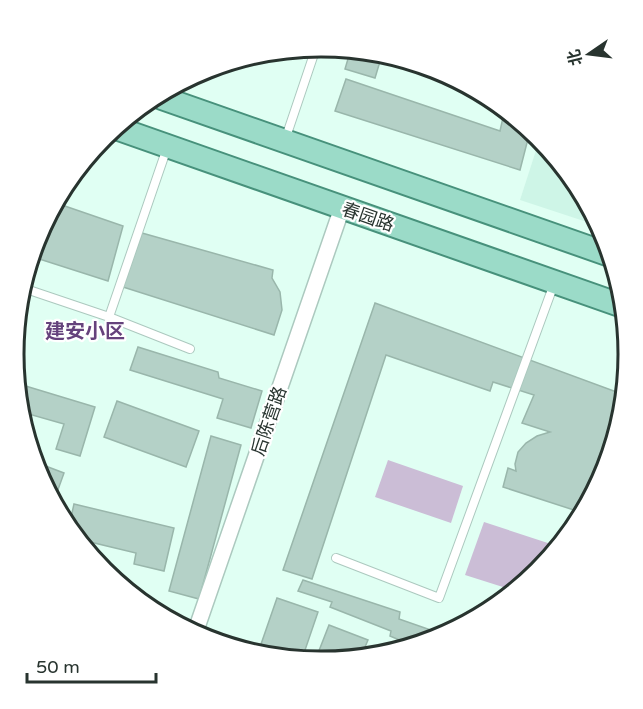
<svg xmlns="http://www.w3.org/2000/svg" width="643" height="709" font-family="'Varela Round','Noto Sans SC',sans-serif">
  <style>
    .built { fill: #cef5e7 }
    .green { fill: #cbbdd6 }
    .building { fill: #b4d1c7; stroke: #99b6ab; stroke-width: 1.5 }
    .lines { fill: none; stroke-linecap: round; stroke-linejoin: round }
    .service-casing { stroke: #acc9bf; stroke-width: 10 }
    .minor-casing { stroke: #acc9bf; stroke-width: 18 }
    .primary-casing { stroke: #47917b; stroke-width: 26 }
    .service { stroke: #fff; stroke-width: 8 }
    .minor { stroke: #fff; stroke-width: 15 }
    .primary { stroke: #9bdbc8; stroke-width: 22 }
    .labels { text-anchor: middle; dominant-baseline: central; stroke-width: 4.5; stroke-linejoin: round; paint-order: stroke }
    .street-label { font-size: 18px; fill: #28342f; stroke: #fff }
    .neighbourhood-label { font-size: 20px; font-weight: bold; fill: #65427c; stroke: #fff }
    .rim { fill: none; stroke: #28342f; stroke-width: 3 }
  </style>
  <rect width="100%" height="100%" fill="#e0fff3"/>
  <polygon class="built" points="540,138 599,226 520,200"/>
  <g class="green">
    <polygon points="388,460 463,486 451,523 375,497"/>
    <polygon points="484,522 557,546 539,573 512,590 465,575"/>
  </g>
  <g class="building">
    <polygon points="350,52 381,58 375,78 345,69"/>
    <polygon points="346,79 500,131 504,113 530,131 520,170 335,111"/>
    <polygon points="59,204 123,226 108,281 33,257 37,236"/>
    <polygon points="142,233 273,270 272,278 280,292 282,310 274,335 123,287"/>
    <polygon points="375,303 622,394 606,473 580,512 503,487 508,468 516,471 515,464 518,452 526,443 537,436 550,432 522,423 534,395 493,382 490,391 386,355 312,579 283,570"/>
    <polygon points="15,346 22,348 16,366 14,354"/>
    <polygon points="138,347 218,372 219,378 262,391 251,428 217,418 223,399 130,370"/>
    <polygon points="19,384 95,407 80,456 56,449 64,424 25,413"/>
    <polygon points="117,401 199,431 186,467 104,437"/>
    <polygon points="211,436 241,445 199,599 169,591"/>
    <polygon points="35,462 64,473 55,498 37,472"/>
    <polygon points="74,504 174,528 164,571 134,564 136,553 90,542 88,548 70,522"/>
    <polygon points="303,580 400,612 399,619 445,635 439,639 411,645 390,636 391,631 330,607 332,602 298,591"/>
    <polygon points="277,598 318,612 302,659 259,650"/>
    <polygon points="329,625 368,640 362,654 321,662 315,661"/>
  </g>
  <g class="lines">
    <defs>
      <g id="service">
        <polyline points="285,140 316,48"/>
        <polyline points="594,248 600,228"/>
        <polyline points="26,289 109,317 167,148"/>
        <polyline points="109,317 190,349"/>
        <polyline points="336,558 439,598 554,284"/>
      </g>
      <polyline id="minor" points="195,633 342,208"/>
      <g id="primary">
        <polyline points="162,98 610,255"/>
        <polyline points="116,128 620,305"/>
      </g>
    </defs>
    <use href="#service" class="service-casing"/>
    <use href="#minor" class="minor-casing"/>
    <use href="#primary" class="primary-casing"/>
    <use href="#service" class="service"/>
    <use href="#minor" class="minor"/>
    <use href="#primary" class="primary"/>
  </g>
  <g class="labels">
    <g class="street-label">
      <text transform="translate(368 217) rotate(19)">春园路</text>
      <text transform="translate(269 421) rotate(-71)">后陈营路</text>
    </g>
    <g class="neighbourhood-label">
      <text x="85" y="332">建安小区</text>
    </g>
  </g>
  <path d="M0 0H643V709H0ZM24 354a297 297 0 1 1 594 0a297 297 0 1 1-594 0Z" fill="#fff" fill-rule="evenodd"/>
  <path class="rim" d="M24 354a297 297 0 1 1 594 0a297 297 0 1 1-594 0Z"/>
  <g transform="translate(589 54) rotate(256)" stroke="#ffffff" stroke-width="4.5" paint-order="stroke">
  <path d="M0-4.5L10 22L0 15L-10 22Z" fill="#28342f"/>
  <text y="-9" font-size="16" font-weight="bold" text-anchor="middle" fill="#28342f">北</text>
  </g>
  <path d="M27 673v9h129v-9" fill="none" stroke="#28342f" stroke-width="3"/>
  <text x="36" y="673" font-size="18" fill="#28342f" stroke="#ffffff" stroke-width="4.5" paint-order="stroke">50 m</text>
</svg>
